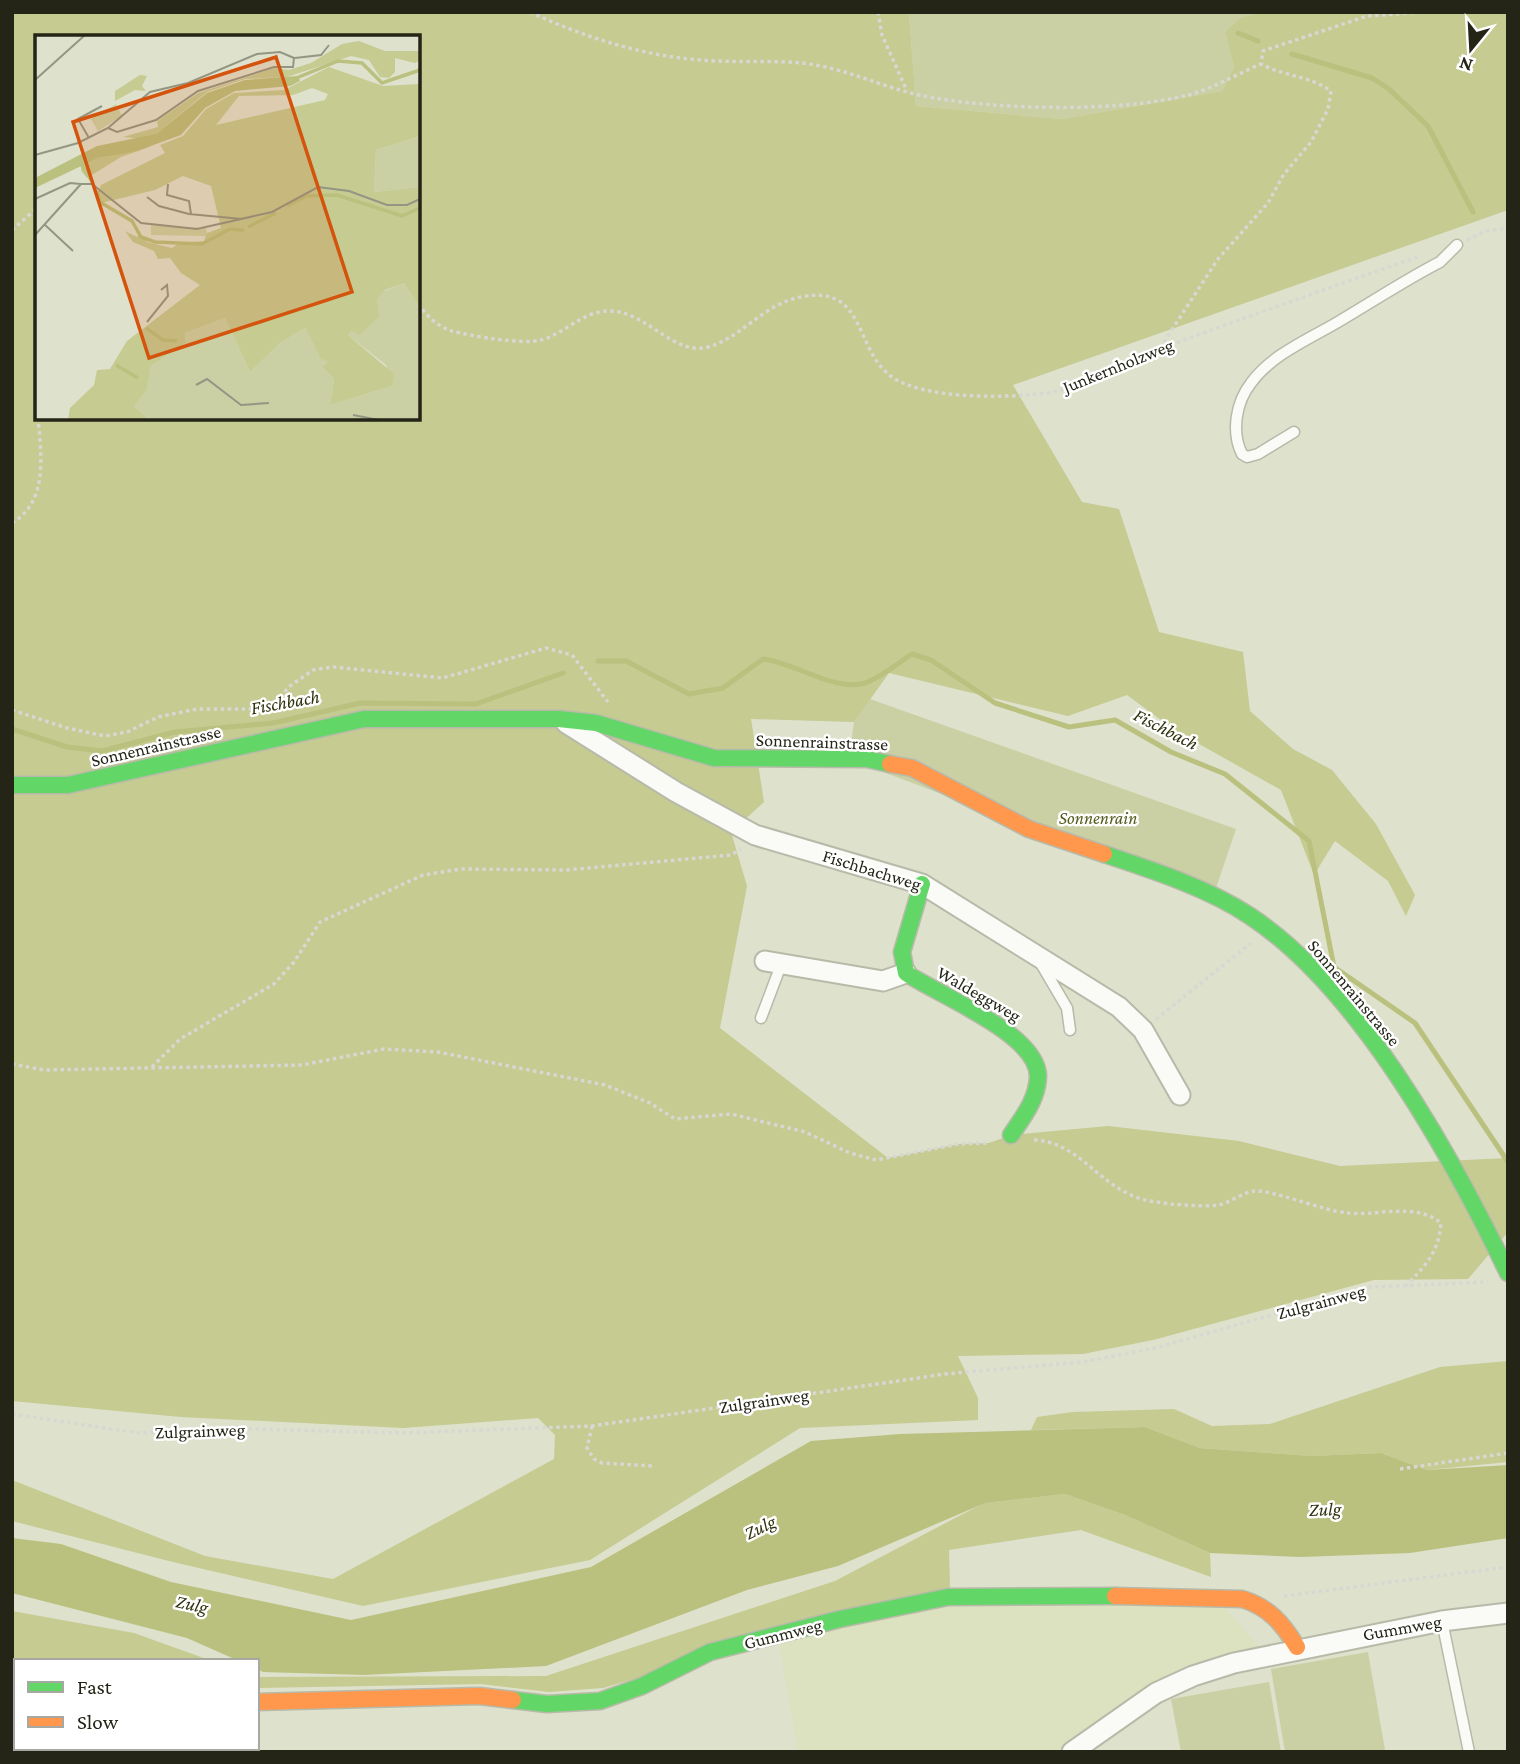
<svg xmlns="http://www.w3.org/2000/svg" width="1520" height="1764" font-family="'Crimson Pro',serif">
  <style>
    .built { fill: #dce1bf }
    .green { fill: #cbd0a4 }
    .forest { fill: #c5cb91; fill-rule: evenodd }
    .water { fill: #bac07d }
    .lines { fill: none; stroke-linecap: round; stroke-linejoin: round }
    .stream { stroke: #bac07d; stroke-width: 5 }
    .lane-casing { stroke: #b8baa9; stroke-width: 13 }
    .street-casing { stroke: #b8baa9; stroke-width: 23 }
    .fast-casing { stroke: #b8baa9; stroke-width: 19 }
    .slow-casing { stroke: #b8baa9; stroke-width: 19 }
    .path { stroke: #d7d8d2; stroke-width: 3.5; stroke-dasharray: 3.5 3.5; stroke-linecap: butt }
    .lane { stroke: #fafaf7; stroke-width: 10 }
    .street { stroke: #fafaf7; stroke-width: 19 }
    .fast { stroke: #63d668; stroke-width: 16 }
    .slow { stroke: #ff974d; stroke-width: 16 }
    .labels { text-anchor: middle; dominant-baseline: central; stroke-width: 5; stroke-linejoin: round; paint-order: stroke }
    .street-label { font-size: 18px; fill: #242517; stroke: #fff }
    .park-label { font-size: 18px; font-style: italic; fill: #555a1b; stroke: #fff }
    .water-label { font-size: 19px; font-style: italic; fill: #2e310b; stroke: #fff }
    .inset-river { fill: none; stroke: #bac07d; stroke-width: 3.5 }
    .inset-road { fill: none; stroke: #949684; stroke-width: 2 }
    .view { fill: #d4540d; fill-opacity: 0.15; stroke: #d4540d; stroke-width: 3.5 }
    .inset-edge { fill: none; stroke: #242517; stroke-width: 3.5 }
  </style>
  <rect width="100%" height="100%" fill="#dee1cc"/>
  <polygon class="built" points="957,1601 1222,1605 1261,1649 1064,1752 798,1752 777,1631"/>
  <g class="green">
    <polygon points="909,12 1261,12 1240,18 1225,32 1234,67 1222,91 1062,119 916,106"/>
    <polygon points="870,699 1236,829 1213,897 849,759 854,722"/>
    <polygon points="1368,1652 1385,1750 1285,1752 1271,1669"/>
    <polygon points="1269,1682 1281,1752 1181,1752 1171,1699"/>
  </g>
  <g class="forest">
    <path d="M12,12H909L916,106L1062,119L1222,91L1234,67L1225,32L1240,18L1261,12H1508V210L1013,385L1082,502L1119,509L1159,632L1243,652L1250,711L1293,749L1332,770L1376,824L1415,895L1406,916L1388,881L1335,841L1314,875L1281,790L1176,731L1127,695L1068,716L889,673L854,722L751,719L764,802L731,832L747,886L720,1028L888,1158L959,1144L989,1143L1011,1135L1108,1126L1239,1141L1340,1166L1508,1158V1232L1468,1279L1374,1280L1153,1340L1083,1354L958,1356L978,1398V1420L800,1428L590,1560L363,1606L173,1562L12,1521V1480L205,1556L333,1579L554,1459L555,1435L538,1418L403,1428L181,1417L12,1401ZM37,37H418V418H37Z"/>
    <polygon points="1508,1361 1508,1462 1427,1470 1381,1453 1311,1456 1200,1448 1145,1427 1031,1430 1037,1417 1073,1412 1174,1409 1212,1426 1270,1424 1440,1367"/>
    <polygon points="1065,1494 1125,1515 1210,1553 1211,1577 1081,1530 949,1550 950,1588 603,1688 549,1692 481,1684 257,1688 257,1677 546,1676 835,1581 984,1503"/>
    <polygon points="12,1611 134,1633 212,1661 16,1661 16,1684 12,1683"/>
  </g>
  <polygon class="water" points="1145,1427 1200,1448 1311,1456 1381,1453 1427,1470 1508,1465 1508,1538 1410,1553 1301,1557 1210,1553 1125,1515 1065,1494 985,1503 838,1566 747,1590 546,1666 364,1675 263,1672 257,1669 257,1661 239,1661 187,1638 12,1593 12,1538 61,1544 171,1582 351,1620 591,1567 811,1441 900,1434"/>
  <g class="lines">
    <g class="stream">
      <polyline points="1238,33 1258,41"/>
      <polyline points="1292,54 1372,78 1389,89 1428,126 1473,212"/>
      <path d="M598,661H626L689,694L723,688L763,659C795,662 840,696 870,681C885,674 898,663 912,654L931,660L995,703L1069,727L1115,720L1171,752L1225,774L1309,841L1334,967L1415,1023L1508,1162"/>
      <polyline points="12,729 67,747 102,751 175,732 273,723 360,703 476,704 563,673"/>
    </g>
    <defs>
      <g id="lane">
        <path d="M1294,432L1258,454L1247,457L1242,454C1231,432 1236,402 1251,383C1271,355 1309,339 1338,322C1372,302 1405,280 1440,262L1457,245"/>
        <polyline points="1040,962 1067,1008 1070,1030"/>
        <polyline points="761,1018 781,965"/>
        <polyline points="1442,1621 1469,1752"/>
      </g>
      <g id="street">
        <polyline points="566,723 676,792 755,835 922,884 1119,1007 1143,1030 1180,1095"/>
        <polyline points="765,961 883,981 906,973"/>
        <polyline points="12,1693 16,1694"/>
        <polyline points="1072,1752 1156,1693 1193,1676 1234,1663 1442,1621 1508,1613"/>
      </g>
      <g id="fast">
        <polyline points="12,785 68,785 364,719 559,719 596,723 714,758 867,759 890,764"/>
        <path d="M1104,854C1152,870 1208,888 1250,916C1359,988 1452,1157 1508,1273"/>
        <path d="M922,884L902,952L906,973C938,995 1039,1034 1038,1077C1037,1100 1023,1117 1011,1135"/>
        <polyline points="513,1700 547,1704 600,1701 642,1686 710,1652 840,1619 948,1597 1115,1596"/>
      </g>
      <g id="slow">
        <polyline points="890,764 912,768 1029,829 1104,854"/>
        <path d="M1115,1596L1242,1599C1269,1607 1283,1624 1297,1647"/>
        <polyline points="257,1702 479,1696 513,1700"/>
      </g>
    </defs>
    <use href="#lane" class="lane-casing"/>
    <use href="#street" class="street-casing"/>
    <use href="#fast" class="fast-casing"/>
    <use href="#slow" class="slow-casing"/>
    <g class="path">
      <path d="M530,12C584,37 642,56 702,60C735,63 769,60 802,63C845,68 879,86 919,95C988,110 1120,113 1188,95C1212,89 1237,74 1261,64"/>
      <polyline points="878,12 882,35 907,91"/>
      <polyline points="12,230 37,208"/>
      <polyline points="1467,240 1486,231 1508,228"/>
      <path d="M418,304C426,315 438,327 452,331C471,336 523,345 541,340C564,334 582,312 607,311C645,309 674,357 708,347C741,338 765,303 801,297C867,284 853,349 892,377C924,399 1001,398 1039,394C1080,390 1117,365 1154,351C1241,319 1329,288 1417,257"/>
      <path d="M1160,348L1218,259L1268,203L1284,174L1311,142L1328,109L1331,91C1310,76 1283,76 1261,64L1263,51L1367,16L1422,12"/>
      <polyline points="37,376 37,400"/>
      <path d="M12,523C49,501 41,454 38,418"/>
      <polyline points="12,710 67,728 105,736 127,732 158,717 197,709 258,709 273,704 290,686 313,670 333,667 443,678 546,648 572,655 608,702"/>
      <polyline points="1156,1019 1251,943"/>
      <polyline points="12,1064 44,1070 302,1065 384,1049 438,1052 605,1085 650,1103 675,1119 731,1114 805,1132 850,1153 876,1160 959,1144 990,1143"/>
      <polyline points="152,1067 180,1039 274,984 294,962 320,922 423,875 461,869 566,870 731,855 741,849"/>
      <path d="M1034,1140C1076,1142 1094,1178 1129,1194C1142,1201 1157,1202 1171,1204C1185,1205 1205,1207 1219,1205C1231,1202 1242,1193 1254,1191C1270,1189 1324,1211 1348,1213C1379,1216 1415,1202 1441,1223C1439,1253 1424,1267 1404,1288"/>
      <polyline points="12,1414 139,1433 214,1428 401,1433 592,1426 945,1374 1083,1362 1155,1348 1371,1287 1488,1282"/>
      <polyline points="592,1426 587,1448 594,1459 602,1463 653,1466"/>
      <polyline points="1400,1469 1508,1453"/>
      <polyline points="1284,1596 1508,1567"/>
    </g>
    <use href="#lane" class="lane"/>
    <use href="#street" class="street"/>
    <use href="#fast" class="fast"/>
    <use href="#slow" class="slow"/>
  </g>
  <g class="labels">
    <g class="street-label">
      <text transform="translate(1118 366) rotate(-22)">Junkernholzweg</text>
      <text transform="translate(822 742) rotate(2)">Sonnenrainstrasse</text>
      <text transform="translate(156 746) rotate(-13)">Sonnenrainstrasse</text>
      <text transform="translate(872 870) rotate(17)">Fischbachweg</text>
      <text transform="translate(1354 993) rotate(50)">Sonnenrainstrasse</text>
      <text transform="translate(979 994) rotate(30)">Waldeggweg</text>
      <text transform="translate(1321 1302) rotate(-15)">Zulgrainweg</text>
      <text transform="translate(764 1401) rotate(-8)">Zulgrainweg</text>
      <text transform="translate(200 1431) rotate(-2)">Zulgrainweg</text>
      <text transform="translate(1402 1628) rotate(-10)">Gummweg</text>
      <text transform="translate(783 1634) rotate(-14)">Gummweg</text>
    </g>
    <g class="park-label">
      <text x="1098" y="818">Sonnenrain</text>
    </g>
    <g class="water-label">
      <text transform="translate(285 702) rotate(-10)">Fischbach</text>
      <text transform="translate(1166 729) rotate(27)">Fischbach</text>
      <text transform="translate(1325 1509) rotate(-2)">Zulg</text>
      <text transform="translate(760 1527) rotate(-26)">Zulg</text>
      <text transform="translate(192 1604) rotate(12)">Zulg</text>
    </g>
  </g>
  <g transform="translate(35 35)">
    <rect width="385" height="385" fill="#dee1cc"/>
    <path d="M81,69L87,81L63,96L56,84ZM385,101V152L339,157L341,115ZM116,190L171,193L172,198L171,201L116,200ZM369,248L385,273V385H114L99,371L112,355L116,331L151,308L150,298L190,283L215,337L245,308L270,293L285,323L294,327L287,332L299,344L295,370L357,351L351,330L313,300L344,258Z" fill="#cbd0a4"/>
    <path d="M324,6L350,16H385V25L380,28L360,23V37L354,43L345,42L334,25L316,21L252,42L210,44L172,57L121,99L110,104L88,102L123,92L122,86L163,58L239,33L254,35L276,28L307,9ZM294,32L348,51L385,49V101L341,115L339,157L385,152V273L369,248L350,255L342,264L344,282L324,300L317,295L313,300L359,339L357,351L295,370L299,344L287,332L293,327L285,323L270,293L245,308L215,337L190,283L150,298L151,308L116,331L112,355L99,371L114,385H33L35,373L59,350L62,335L75,334L92,306L165,250L146,238L135,223L123,224L119,216L98,207L90,196L102,202L104,197L112,207L137,213L144,208L169,206L172,198L186,193L176,151L148,141L120,155L66,168L62,159L66,150L130,118L125,110L148,101L171,74L199,58L249,55ZM277,53L293,59L290,65L181,90L204,61L258,60ZM105,40L112,41L107,51L111,56L100,55L80,66V56ZM117,111L86,122L52,143L46,136V130L63,123Z" fill="#c5cb91" fill-rule="evenodd"/>
    <path d="M263,41L265,46L255,51L200,56L170,73L146,100L102,116L63,123L0,153V143L62,111L121,99L172,58L210,45Z" fill="#bac07d"/>
    <path class="inset-river" d="M259,44L303,26L327,28L347,48L385,35M46,129L58,148M62,156L65,167L97,186L106,202L120,207L167,209L195,194L209,195M252,171L271,161L302,160L367,181L385,173M213,192L241,178M111,293L128,305L142,306M81,330L103,343"/>
    <path class="inset-road" d="M260,23L286,20L294,10M0,45L50,0M54,103L43,84L67,71M0,120L43,108L73,93L115,57L153,48L222,19L245,17L259,23L258,32H239L163,56L121,85L82,97L73,93M46,149H57L106,188L162,194L237,177L283,152L314,156L352,170H372L385,164M133,149L132,160L154,166L156,179M112,162L124,171L154,179L207,184M0,164L35,148L46,149M9,189L38,216M0,200L46,149M112,287L133,261L132,250L126,255M161,350L172,344L206,370L234,368M318,380L344,385"/>
    <path class="view" d="M241,22L317,257L114,323L38,87Z"/>
    <rect width="385" height="385" class="inset-edge"/>
  </g>
  <rect width="1520" height="1764" fill="none" stroke="#242517" stroke-width="28"/>
  <rect x="14" y="1659" width="245" height="91" fill="#ffffff" stroke="#a7a8a2" stroke-width="2"/>
  <rect x="28" y="1682" width="35" height="10" fill="#63d668" stroke="#a7a8a2" stroke-width="2"/>
  <text x="77" y="1694" font-size="21" fill="#242517">Fast</text>
  <rect x="28" y="1717" width="35" height="10" fill="#ff974d" stroke="#a7a8a2" stroke-width="2"/>
  <text x="77" y="1729" font-size="21" fill="#242517">Slow</text>
  <g transform="translate(1471 49) rotate(198)" stroke="#ffffff" stroke-width="5" paint-order="stroke">
  <path d="M0-5L12 26L0 18L-12 26Z" fill="#242517"/>
  <text y="-10" font-size="19" font-weight="bold" text-anchor="middle" fill="#242517">N</text>
  </g>
</svg>
